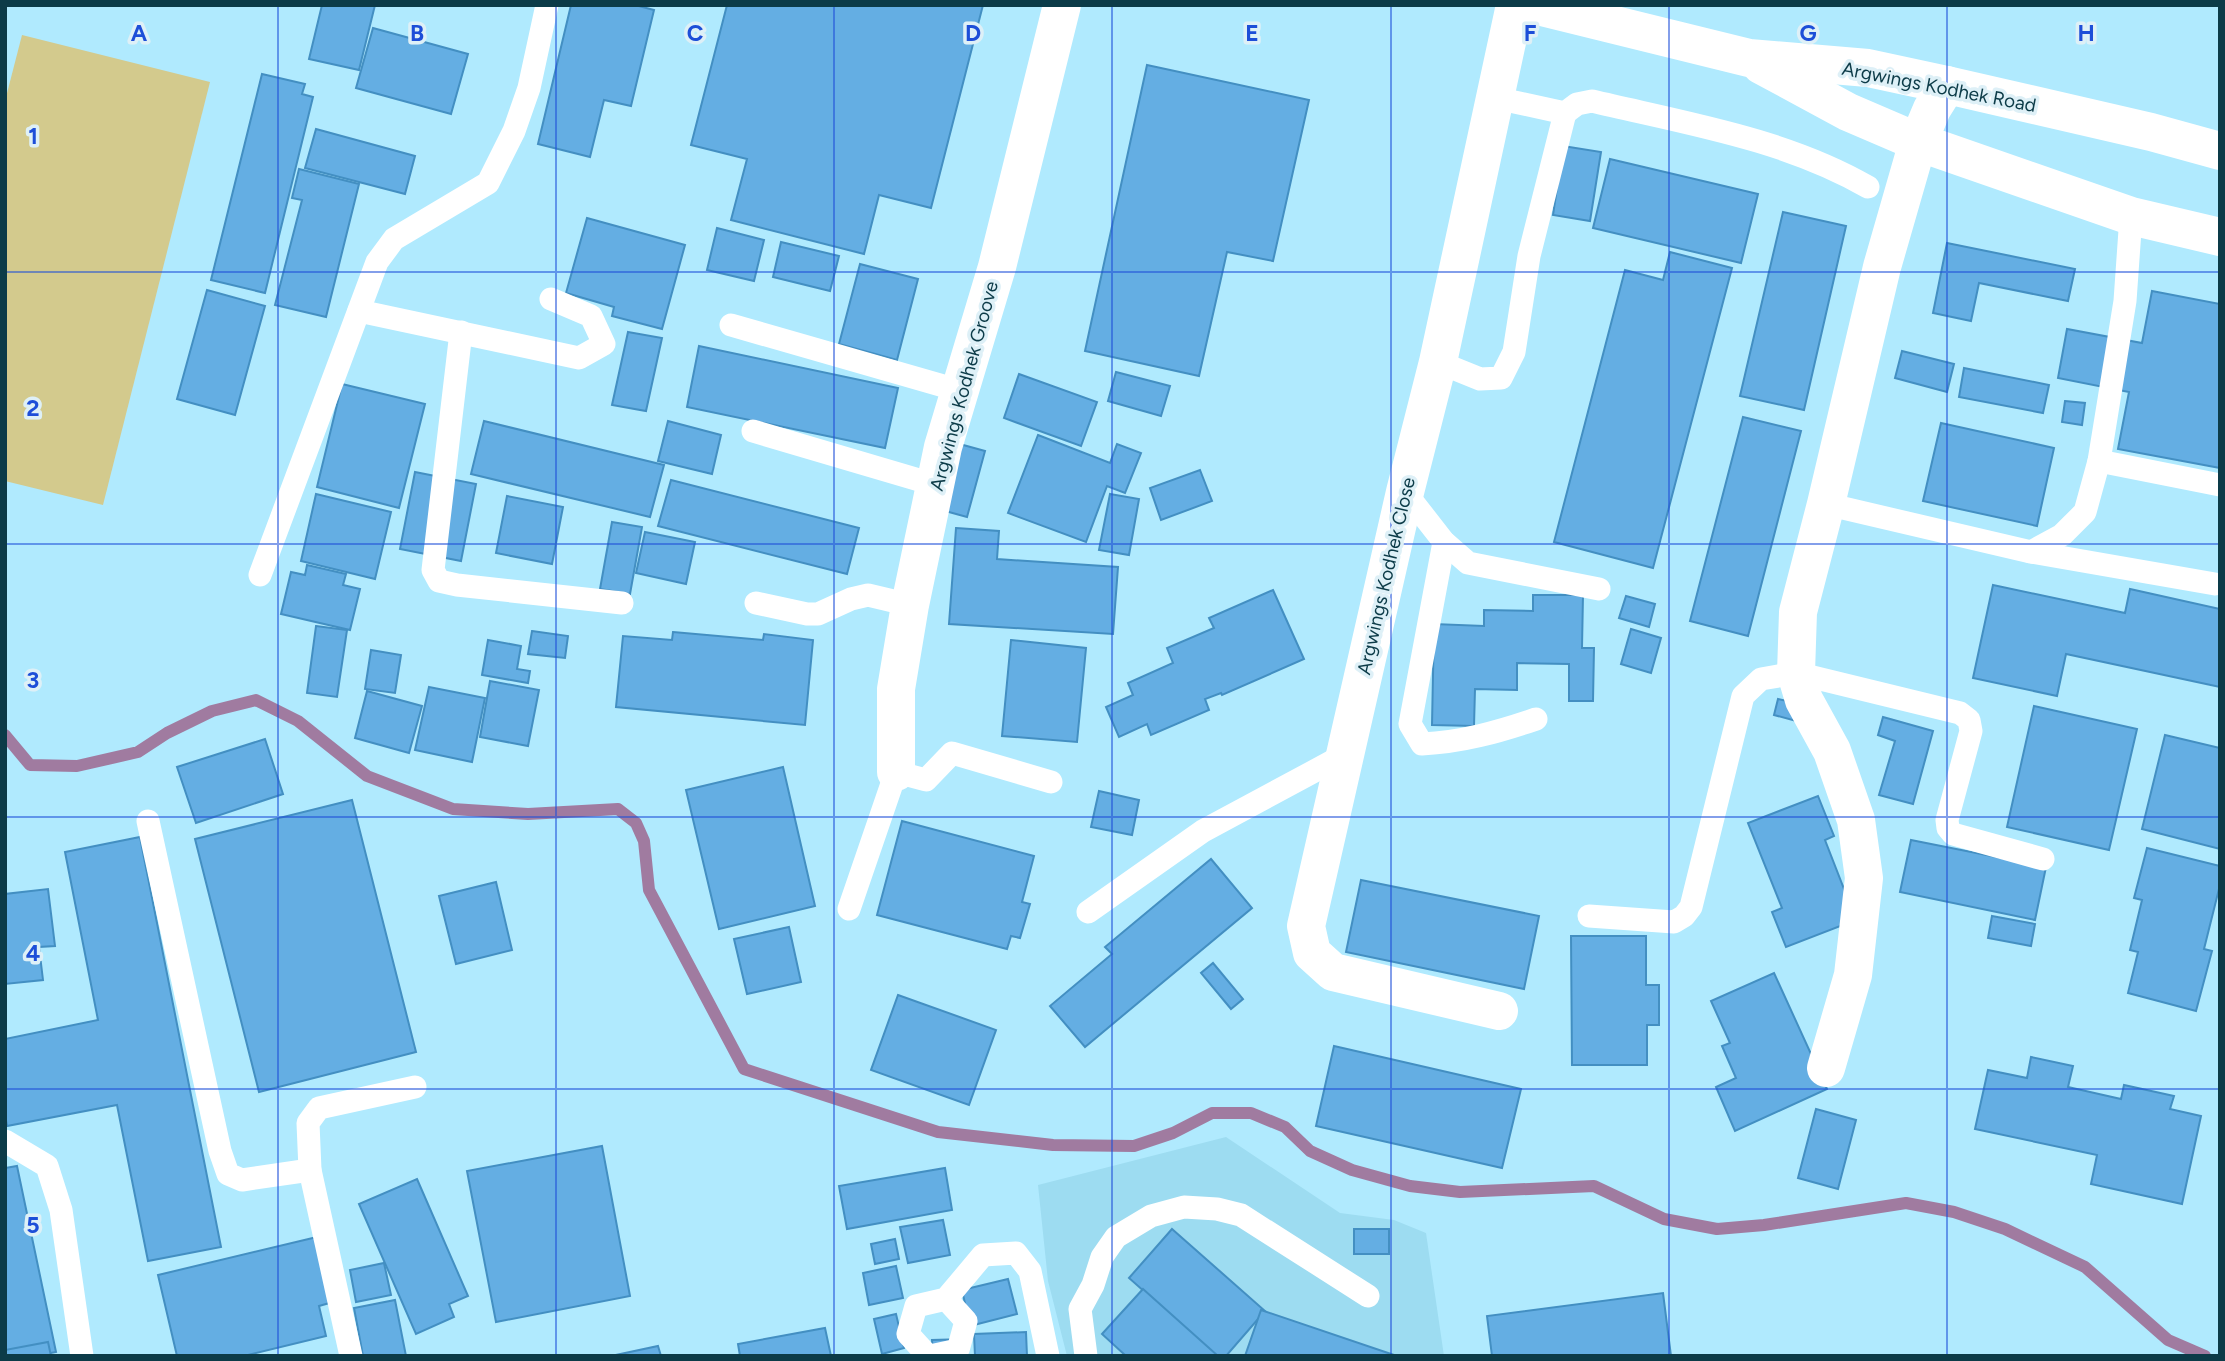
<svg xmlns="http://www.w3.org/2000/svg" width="2225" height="1361" font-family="Figtree,sans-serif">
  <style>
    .built { fill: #9ddcf1 }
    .green { fill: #d3ca8d }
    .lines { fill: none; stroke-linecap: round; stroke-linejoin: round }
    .stream { stroke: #a07ba0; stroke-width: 12 }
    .building { fill: #64aee3; stroke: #438fc2; stroke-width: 2 }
    .service { stroke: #fff; stroke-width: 23 }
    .minor { stroke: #fff; stroke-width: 38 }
    .secondary { stroke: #fff; stroke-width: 38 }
    .grid { fill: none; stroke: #1d4ed8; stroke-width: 2; stroke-opacity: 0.55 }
    .labels { text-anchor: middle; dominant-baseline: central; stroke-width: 7; stroke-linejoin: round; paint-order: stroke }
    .street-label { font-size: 19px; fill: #0c3b48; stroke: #def0f7 }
    .grid-label { font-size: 23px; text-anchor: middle; font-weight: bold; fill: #1d4ed8; stroke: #def0f7; stroke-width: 7; stroke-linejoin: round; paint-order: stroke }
  </style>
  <rect width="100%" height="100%" fill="#b0eafe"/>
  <polygon class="built" points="1226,1137 1340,1213 1394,1220 1426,1233 1444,1356 1067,1356 1048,1281 1038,1185"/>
  <polygon class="green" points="22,35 210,82 103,505 5,481 5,101"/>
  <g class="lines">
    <polyline class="stream" points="5,735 30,765 77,766 138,752 167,733 212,711 256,700 298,721 367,776 453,809 528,814 618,809 636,823 644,841 649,890 744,1069 938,1132 1053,1145 1134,1146 1173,1133 1212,1113 1251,1113 1285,1127 1310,1151 1352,1170 1410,1186 1460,1192 1594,1186 1664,1219 1717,1229 1764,1225 1906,1203 1954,1212 2005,1229 2085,1267 2168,1340 2205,1356"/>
  </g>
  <g class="building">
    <polygon points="322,5 375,5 359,70 309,59"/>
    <polygon points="571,5 635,5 654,10 631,106 604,100 590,157 538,144"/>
    <polygon points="727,5 983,5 931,208 879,195 864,254 731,220 747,159 691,145"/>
    <polygon points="373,28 468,54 451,114 356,88"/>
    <polygon points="1147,65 1309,100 1273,261 1227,252 1199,376 1085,351"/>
    <polygon points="262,74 305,84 302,94 313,97 265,293 211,280"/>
    <polygon points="316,129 415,156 405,194 305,168"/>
    <polygon points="1563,146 1601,152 1590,221 1553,215"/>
    <polygon points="1610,159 1758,194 1741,263 1593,228"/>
    <polygon points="299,169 359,184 326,317 275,305 302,200 292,198"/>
    <polygon points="1783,212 1846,226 1804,410 1740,396"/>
    <polygon points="587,218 685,245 662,329 612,316 614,307 566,293"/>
    <polygon points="717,228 764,240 754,281 707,270"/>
    <polygon points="781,242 839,256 830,291 773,277"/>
    <polygon points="1947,243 2075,269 2068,301 1979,283 1971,321 1933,313"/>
    <polygon points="1670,252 1732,268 1653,568 1554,542 1625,270 1663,280"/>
    <polygon points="860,264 918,279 897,360 839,344"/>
    <polygon points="207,290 265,306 235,415 177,399"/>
    <polygon points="2152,291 2220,304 2220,468 2118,449 2129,392 2058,378 2067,329 2142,343"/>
    <polygon points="628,332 662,338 646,411 612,405"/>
    <polygon points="699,346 898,388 885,448 687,407"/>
    <polygon points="1902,351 1954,364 1947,392 1895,378"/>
    <polygon points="1964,368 2049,385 2043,413 1959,397"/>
    <polygon points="1116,372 1170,386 1161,416 1108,401"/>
    <polygon points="1019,374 1097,402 1081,446 1004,418"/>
    <polygon points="342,384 425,404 399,508 317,487"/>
    <polygon points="2065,401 2085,403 2082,425 2062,422"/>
    <polygon points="1743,417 1801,431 1748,636 1690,621"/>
    <polygon points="484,421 664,465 650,517 471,474"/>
    <polygon points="668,421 721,435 712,474 658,461"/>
    <polygon points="1941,423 2054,448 2037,526 1923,501"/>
    <polygon points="1038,435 1110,463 1117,444 1141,453 1125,493 1107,486 1086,542 1008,513"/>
    <polygon points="956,443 985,451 967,517 938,509"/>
    <polygon points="1200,470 1212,501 1161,520 1150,488"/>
    <polygon points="415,472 476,484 461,561 400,549"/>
    <polygon points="671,480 859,528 847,574 658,526"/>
    <polygon points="316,494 391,512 375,579 301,561"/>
    <polygon points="1110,494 1139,499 1129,555 1099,550"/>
    <polygon points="507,496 563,507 552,564 496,553"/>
    <polygon points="612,522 642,527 630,594 600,589"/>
    <polygon points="956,528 999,531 997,559 1118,567 1113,634 949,624"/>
    <polygon points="645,532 695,542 686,584 636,573"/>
    <polygon points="307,565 346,574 343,585 360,589 350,630 281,614 291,572 305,575"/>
    <polygon points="1993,585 2125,613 2130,589 2220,609 2220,687 2066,654 2057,696 1973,678"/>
    <polygon points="1273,590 1304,659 1222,695 1221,693 1205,699 1209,710 1151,735 1147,724 1119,737 1106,707 1133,695 1128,683 1173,663 1167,648 1214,628 1209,618"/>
    <polygon points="1533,595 1583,595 1582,648 1594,648 1593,701 1569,701 1569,664 1517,663 1517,690 1475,689 1474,726 1432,725 1434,624 1484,626 1484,610 1533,611"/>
    <polygon points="1626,596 1655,604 1649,627 1619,618"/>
    <polygon points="316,626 347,630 337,697 307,693"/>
    <polygon points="1631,629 1661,638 1651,673 1621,664"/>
    <polygon points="532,631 568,636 565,658 528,654"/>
    <polygon points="673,632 763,640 764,634 813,640 805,725 616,707 623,636 672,640"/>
    <polygon points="488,640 521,646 517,669 530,671 528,683 482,675"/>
    <polygon points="1011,640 1086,648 1077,742 1002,736"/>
    <polygon points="371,650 401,655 395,693 365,689"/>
    <polygon points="490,681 539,690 528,746 480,737"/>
    <polygon points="429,687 485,698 472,762 415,750"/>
    <polygon points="367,691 422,706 409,753 355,738"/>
    <polygon points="1778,699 1804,705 1800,722 1774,715"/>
    <polygon points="2034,706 2137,729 2109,850 2007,827"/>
    <polygon points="1883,717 1933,731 1913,804 1879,795 1895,741 1878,735"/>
    <polygon points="2165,735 2220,748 2220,849 2142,829"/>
    <polygon points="265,739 283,794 196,823 177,767"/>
    <polygon points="783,767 815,906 719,929 686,790"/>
    <polygon points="1099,791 1139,800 1132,835 1091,827"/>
    <polygon points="1818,796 1834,836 1825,840 1856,920 1786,947 1772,912 1782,908 1748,823"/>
    <polygon points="352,800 416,1052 259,1092 195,839"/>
    <polygon points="902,821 1034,856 1022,902 1030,904 1020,938 1011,936 1007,949 877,915"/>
    <polygon points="140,837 221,1247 148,1261 117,1105 7,1126 5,1115 5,1039 98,1020 65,852"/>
    <polygon points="1911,840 2046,867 2035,920 1900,892"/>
    <polygon points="2147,848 2220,866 2220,885 2204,949 2212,951 2196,1011 2128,993 2138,952 2130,950 2142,900 2134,898"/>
    <polygon points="1211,859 1252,908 1085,1047 1050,1006 1112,954 1105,947"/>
    <polygon points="1361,880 1539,916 1524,989 1346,952"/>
    <polygon points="496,882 512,950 456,964 439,896"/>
    <polygon points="48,889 55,946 39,947 43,980 5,984 5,894"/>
    <polygon points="1992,916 2035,924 2031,946 1988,938"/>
    <polygon points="789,927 801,982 747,994 734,939"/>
    <polygon points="1571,936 1646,936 1646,985 1659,985 1659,1025 1647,1025 1647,1065 1572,1065"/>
    <polygon points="1213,963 1243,999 1231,1009 1201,973"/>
    <polygon points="1774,973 1827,1089 1735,1131 1716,1087 1736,1078 1722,1046 1730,1043 1711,1001"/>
    <polygon points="898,995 996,1030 969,1105 871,1070"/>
    <polygon points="1334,1046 1521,1089 1502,1168 1316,1126"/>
    <polygon points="2031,1057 2073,1066 2068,1087 2121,1099 2124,1085 2174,1096 2170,1109 2201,1116 2182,1204 2091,1184 2097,1155 1975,1129 1988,1070 2027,1078"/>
    <polygon points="1816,1109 1856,1120 1838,1189 1798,1178"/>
    <polygon points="602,1146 630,1296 496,1322 467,1171"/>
    <polygon points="17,1166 56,1352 35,1356 5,1356 5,1168"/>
    <polygon points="945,1168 952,1210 847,1229 839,1186"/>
    <polygon points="417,1179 468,1296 449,1304 454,1317 416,1334 359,1204"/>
    <polygon points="943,1220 950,1255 908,1263 900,1227"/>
    <polygon points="1172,1229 1265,1311 1226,1356 1217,1356 1129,1278"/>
    <rect x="1354" y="1229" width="35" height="25"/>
    <polygon points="317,1237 333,1302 319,1306 326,1336 244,1356 177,1356 158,1275"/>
    <polygon points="895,1239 899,1259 875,1264 871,1244"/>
    <polygon points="384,1263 391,1295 356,1302 350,1270"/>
    <polygon points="896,1266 903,1298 869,1305 863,1273"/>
    <polygon points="1008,1279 1017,1314 970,1326 962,1290"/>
    <polygon points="1143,1289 1218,1356 1126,1356 1102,1334"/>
    <polygon points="1663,1293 1671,1356 1492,1356 1487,1316"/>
    <polygon points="395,1300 406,1356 363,1356 354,1308"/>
    <polygon points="1261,1310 1397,1356 1245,1356"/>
    <polygon points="896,1314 904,1348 882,1354 874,1319"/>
    <polygon points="825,1328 831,1356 740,1356 738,1344"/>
    <polygon points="1026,1332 1027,1356 933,1356 932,1340 967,1339 968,1356 975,1356 974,1334"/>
    <polygon points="48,1342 51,1356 5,1356 5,1350"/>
    <polygon points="658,1346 661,1356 611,1356"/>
  </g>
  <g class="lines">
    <g class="service">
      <path d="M1496,98L1565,113L1577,104L1592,101C1685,123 1785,139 1868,187"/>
      <polyline points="359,311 579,358 604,344 591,316 551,299"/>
      <polyline points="731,325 961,391"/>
      <polyline points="461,332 433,570 439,581 457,585 622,603"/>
      <polyline points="1438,362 1480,379 1501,378 1514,352 1529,256 1565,113"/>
      <polyline points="753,431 936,485"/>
      <polyline points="2099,461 2220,485"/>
      <polyline points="1405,492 1444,542 1468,563 1599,589"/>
      <polyline points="1826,504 2031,552 2215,584"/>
      <path d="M1444,542L1410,724L1422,744C1462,742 1498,732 1536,719"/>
      <polyline points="2031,552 2062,535 2085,512 2099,461 2125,301 2131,216"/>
      <polyline points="260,575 377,262 394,239 488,183 514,131 529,88 547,5"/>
      <polyline points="756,603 807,614 818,614 851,599 868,595 910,605"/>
      <polyline points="148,821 220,1151 228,1174 242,1180 310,1170"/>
      <polyline points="849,909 896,772 926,780 952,753 1051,782"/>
      <polyline points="1088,912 1203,831 1346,754"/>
      <polyline points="1589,916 1674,922 1684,916 1691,907 1743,696 1761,679 1796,673 1960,713 1969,720 1971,731 1947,820 1948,828 1953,834 2043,859"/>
      <polyline points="5,1141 47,1166 61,1210 82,1356"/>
      <polyline points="351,1356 310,1170 308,1123 319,1108 415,1087"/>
      <polyline points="928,1356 908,1334 916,1306 946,1299 983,1255 1016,1253 1030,1271 1048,1356"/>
      <polyline points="930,1356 958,1350 966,1321 946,1299"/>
      <polyline points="1086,1356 1080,1309 1093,1285 1102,1257 1116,1237 1151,1216 1184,1207 1217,1209 1241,1215 1368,1296"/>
    </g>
    <g class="minor">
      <polyline points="896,772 896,689 910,605 943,447 997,267 1062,5"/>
      <polyline points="1499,1011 1333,972 1312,953 1306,926 1405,492 1438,362 1515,5"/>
      <polyline points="1826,1068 1853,975 1864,878 1856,820 1832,751 1804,700 1796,673 1798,612 1826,504 1882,267 1918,142 1932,109 1947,85"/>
    </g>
    <g class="secondary">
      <polyline points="1534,5 1749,58 1868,68 1947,85 2151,132 2220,151"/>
      <polyline points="1761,65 1848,112 1918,142 2131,216 2220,237"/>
    </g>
  </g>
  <path class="grid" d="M278,5V1356M556,5V1356M834,5V1356M1112,5V1356M1391,5V1356M1669,5V1356M1947,5V1356M5,272H2220M5,544H2220M5,817H2220M5,1089H2220"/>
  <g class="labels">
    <g class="street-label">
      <text transform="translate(1939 87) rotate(11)">Argwings Kodhek Road</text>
      <text transform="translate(964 386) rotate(-75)">Argwings Kodhek Groove</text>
      <text transform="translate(1386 576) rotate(-77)">Argwings Kodhek Close</text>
    </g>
  </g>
  <g class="grid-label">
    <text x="139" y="41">A</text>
    <text x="417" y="41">B</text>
    <text x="695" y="41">C</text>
    <text x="973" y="41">D</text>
    <text x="1252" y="41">E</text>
    <text x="1530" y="41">F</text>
    <text x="1808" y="41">G</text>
    <text x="2086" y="41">H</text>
    <text x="33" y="144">1</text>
    <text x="33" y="416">2</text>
    <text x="33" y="688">3</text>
    <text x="33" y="961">4</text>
    <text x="33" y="1233">5</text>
  </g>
  <rect width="2225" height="1361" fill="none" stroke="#0c3b48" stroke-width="14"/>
</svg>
